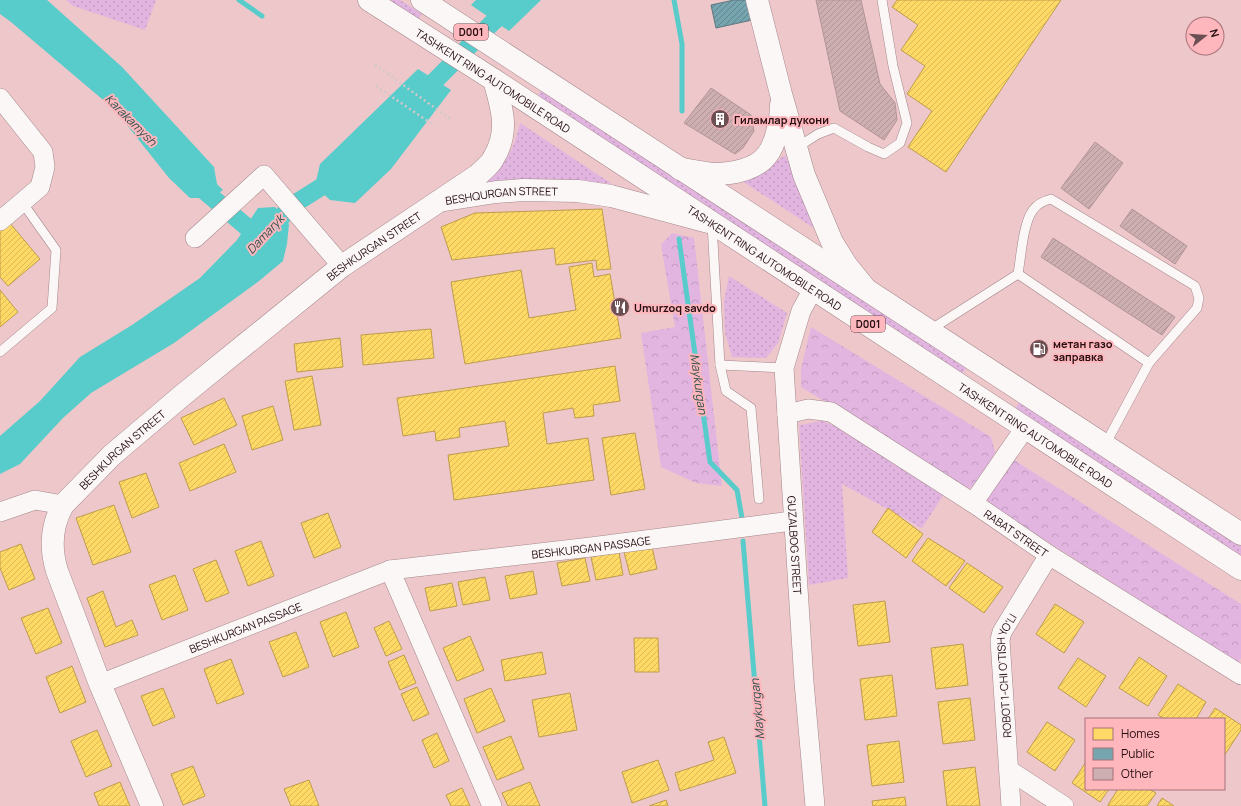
<svg xmlns="http://www.w3.org/2000/svg" width="1241" height="806" font-family="Manrope,sans-serif">
  <style>
    .grass { fill: url(#grass-dots) }
    .forest { fill: url(#forest-crowns) }
    .water { fill: #57cccb }
    .homes { fill: url(#homes-hatch); stroke: #be9c4c }
    .public { fill: url(#public-hatch); stroke: #5e7880 }
    .lines { fill: none; stroke-linecap: round; stroke-linejoin: round }
    .stream { stroke: #57cccb; stroke-width: 5 }
    .canal { stroke: #57cccb; stroke-width: 18 }
    .building { fill: url(#building-hatch); stroke: #b29497 }
    .lane-casing { stroke: #a3878a; stroke-width: 10 }
    .street-casing { stroke: #a3878a; stroke-width: 20 }
    .secondary-casing { stroke: #a3878a; stroke-width: 23 }
    .highway-casing { stroke: #a3878a; stroke-width: 23 }
    .path { stroke: #d4c8c9; stroke-width: 2.5; stroke-dasharray: 2 3; stroke-linecap: butt }
    .lane { stroke: #fcf7f7; stroke-width: 9 }
    .street { stroke: #fcf7f7; stroke-width: 19 }
    .secondary { stroke: #fcf7f7; stroke-width: 22 }
    .highway { stroke: #fcf7f7; stroke-width: 22 }
    .labels { text-anchor: middle; dominant-baseline: central; stroke-width: 4; stroke-linejoin: round; paint-order: stroke }
    .shield { fill: #fdb7bd; stroke: #664145; stroke-width: 1 }
    .shield-label { font-size: 10px; font-weight: bold; fill: #260e11 }
    .street-label { font-size: 11px; fill: #260e11; stroke: #fdb7bd }
    .poi-label { font-size: 11px; font-weight: bold; fill: #260e11; stroke: #fdb7bd; text-anchor: start }
    .water-label { font-size: 12px; font-style: italic; fill: #315251; stroke: #fdb7bd }
  </style>
  <defs>
    <pattern id="grass-dots" width="8" height="8" patternUnits="userSpaceOnUse"><rect width="8" height="8" fill="#e2b5e1"/><path d="M2 2h.1M6 6h.1" fill="none" stroke="#c29ac0" stroke-width="1.8" stroke-linecap="round"/></pattern>
    <pattern id="forest-crowns" width="20" height="18" patternUnits="userSpaceOnUse"><rect width="20" height="18" fill="#e2b5e1"/><path d="M2 6a3 3 0 1 1 6 0M12 15a3 3 0 1 1 6 0" fill="none" stroke="#c29ac0"/></pattern>
    <pattern id="homes-hatch" width="6" height="6" patternUnits="userSpaceOnUse"><rect width="6" height="6" fill="#ffd966"/><path d="M-1 1l2-2M0 6l6-6M5 7l2-2" fill="none" stroke="#dab957"/></pattern>
    <pattern id="public-hatch" width="6" height="6" patternUnits="userSpaceOnUse"><rect width="6" height="6" fill="#76a5af"/><path d="M-1 1l2-2M0 6l6-6M5 7l2-2" fill="none" stroke="#61858d"/></pattern>
    <pattern id="building-hatch" width="6" height="6" patternUnits="userSpaceOnUse"><rect width="6" height="6" fill="#cdaeb1"/><path d="M-1 1l2-2M0 6l6-6M5 7l2-2" fill="none" stroke="#b09497"/></pattern>
  </defs>
  <rect width="100%" height="100%" fill="#edc7ca"/>
  <g class="grass">
    <polygon points="66,0 156,0 145,30 73,6"/>
    <polygon points="381,0 400,0 422,14 416,22"/>
    <polygon points="541,91 967,367 961,375 536,99"/>
    <path d="M520,123L612,184L570,180L527,179L487,182C507,161 513,152 520,123Z"/>
    <polygon points="785,155 820,232 742,181 765,170"/>
    <polygon points="729,276 787,313 778,343 766,358 732,357 725,333 724,301"/>
    <polygon points="1020,401 1241,545 1241,560 1013,412"/>
    <polygon points="823,421 856,436 946,491 922,528 842,484 848,578 809,585 799,425"/>
  </g>
  <g class="forest">
    <polygon points="672,233 694,238 722,486 696,483 661,467 641,333 675,327 661,245"/>
    <polygon points="811,327 991,437 995,452 990,466 977,486 968,488 801,387 801,369"/>
    <polygon points="1011,458 1241,604 1241,658 1238,663 984,501"/>
  </g>
  <g class="water">
    <polygon points="0,0 47,0 122,67 214,167 217,184 223,190 205,203 200,198 190,198 169,178 115,110 11,22 0,14"/>
    <polygon points="476,0 541,0 509,31 471,5"/>
    <polygon points="418,69 451,90 391,169 355,203 330,200 315,186 320,164"/>
    <polygon points="275,207 289,224 287,244 283,261 259,281 174,343 91,393 63,418 20,464 0,474 0,436 40,401 80,357 132,325 200,278 237,240 258,208"/>
  </g>
  <g class="homes">
    <polygon points="897,0 1061,0 946,172 908,147 932,111 907,94 925,66 901,50 918,25 892,7"/>
    <polygon points="602,209 611,269 597,270 596,260 556,265 554,248 452,260 441,227 475,213"/>
    <polygon points="9,222 40,259 8,286 0,277 0,230"/>
    <polygon points="592,263 594,277 610,274 621,338 465,364 451,282 521,270 529,318 576,310 569,267"/>
    <polygon points="0,290 18,312 0,327"/>
    <polygon points="431,329 434,358 363,365 361,335"/>
    <polygon points="340,338 343,367 297,372 294,344"/>
    <polygon points="615,366 620,401 593,405 594,416 575,418 573,408 543,413 547,444 588,438 594,480 454,500 448,455 509,446 505,421 459,428 460,437 436,441 435,431 403,436 397,398"/>
    <polygon points="312,376 321,425 294,430 285,381"/>
    <polygon points="224,398 237,425 194,445 181,418"/>
    <polygon points="273,406 283,440 252,450 242,416"/>
    <polygon points="635,433 645,489 611,495 602,438"/>
    <polygon points="224,444 236,472 190,491 179,463"/>
    <polygon points="146,473 159,507 132,518 119,482"/>
    <polygon points="114,505 131,552 93,565 76,518"/>
    <polygon points="888,508 923,534 906,558 872,532"/>
    <polygon points="328,513 341,547 314,558 301,523"/>
    <polygon points="928,538 965,561 946,586 912,561"/>
    <polygon points="261,541 274,576 248,586 235,551"/>
    <polygon points="21,544 35,579 9,590 0,568 0,552"/>
    <polygon points="652,547 657,569 630,575 624,552"/>
    <polygon points="619,552 623,575 596,580 591,557"/>
    <polygon points="585,558 590,581 562,586 557,563"/>
    <polygon points="216,560 229,593 206,602 193,569"/>
    <polygon points="967,563 1003,587 984,613 949,588"/>
    <polygon points="533,571 537,594 510,599 505,576"/>
    <polygon points="175,575 188,610 162,620 149,585"/>
    <polygon points="485,577 490,600 463,605 458,582"/>
    <polygon points="452,583 457,606 430,611 425,588"/>
    <polygon points="103,591 116,627 132,620 138,635 105,647 87,598"/>
    <polygon points="885,601 890,642 858,646 853,605"/>
    <polygon points="1055,604 1084,622 1064,653 1036,634"/>
    <polygon points="48,608 62,643 36,654 21,618"/>
    <polygon points="346,612 359,647 333,657 320,622"/>
    <polygon points="389,621 402,649 386,656 374,628"/>
    <polygon points="296,632 309,667 283,677 269,642"/>
    <polygon points="470,636 484,670 457,681 443,648"/>
    <polygon points="634,638 658,638 659,672 635,672"/>
    <polygon points="963,644 968,685 936,689 931,648"/>
    <polygon points="542,652 546,674 505,681 501,660"/>
    <polygon points="404,655 416,683 400,690 388,662"/>
    <polygon points="1139,657 1167,676 1148,706 1119,688"/>
    <polygon points="1078,658 1106,676 1086,707 1058,688"/>
    <polygon points="231,659 244,694 217,704 204,669"/>
    <polygon points="72,666 86,702 60,713 46,677"/>
    <polygon points="892,675 897,716 865,720 860,679"/>
    <polygon points="1178,684 1206,702 1196,719 1165,719 1158,715"/>
    <polygon points="417,687 429,714 413,721 401,694"/>
    <polygon points="163,688 175,717 153,726 141,696"/>
    <polygon points="491,688 505,721 477,733 464,699"/>
    <polygon points="570,693 577,730 539,737 532,700"/>
    <polygon points="970,698 975,740 943,744 938,702"/>
    <polygon points="1215,708 1241,725 1241,730 1224,756 1224,719 1208,719"/>
    <polygon points="1047,722 1075,740 1055,771 1027,752"/>
    <polygon points="97,730 112,766 86,777 71,741"/>
    <polygon points="437,733 449,761 434,768 422,740"/>
    <polygon points="511,736 524,769 497,780 483,747"/>
    <polygon points="724,737 736,773 680,791 675,773 714,760 708,742"/>
    <polygon points="899,741 904,782 872,786 867,745"/>
    <polygon points="658,760 669,790 632,803 622,772"/>
    <polygon points="1086,762 1086,789 1109,789 1100,802 1072,783"/>
    <polygon points="193,766 205,796 183,805 171,774"/>
    <polygon points="975,767 980,806 947,806 943,771"/>
    <polygon points="309,780 319,806 291,806 284,789"/>
    <polygon points="120,782 130,806 99,806 94,793"/>
    <polygon points="530,782 540,806 508,806 502,793"/>
    <polygon points="462,788 470,806 451,806 446,795"/>
    <polygon points="1118,789 1149,789 1156,793 1147,806 1108,806 1108,805"/>
    <polygon points="905,797 906,806 873,806 872,801"/>
    <polygon points="1162,798 1174,806 1157,806"/>
    <polygon points="666,800 668,806 649,806"/>
  </g>
  <polygon class="public" points="734,0 748,0 752,20 716,28 711,5"/>
  <g class="lines">
    <g class="stream">
      <polyline points="239,0 262,16"/>
      <polyline points="674,0 682,44 682,111"/>
      <polyline points="679,239 710,462 737,490 742,518"/>
      <polyline points="743,541 765,806"/>
    </g>
    <g class="canal">
      <polyline points="419,97 494,21 519,0"/>
      <polyline points="194,182 262,240"/>
      <polyline points="267,234 291,206 329,182 337,175"/>
    </g>
  </g>
  <g class="building">
    <polygon points="816,0 861,0 880,84 895,103 897,120 884,140 840,111"/>
    <polygon points="711,88 751,115 754,131 743,148 735,154 684,123"/>
    <polygon points="1095,142 1123,163 1089,209 1061,188"/>
    <polygon points="1132,209 1187,246 1175,264 1120,226"/>
    <polygon points="1053,238 1175,317 1162,335 1041,257"/>
  </g>
  <g class="lines">
    <defs>
      <g id="lane">
        <polyline points="796,148 818,134 834,128 868,147 884,154 900,143 907,123 893,66 882,0"/>
        <polyline points="712,224 720,365 726,391 751,408 759,499"/>
        <path d="M1018,274C1021,257 1023,223 1033,210C1037,204 1043,201 1051,199L1195,286L1199,298L1197,308L1149,363"/>
        <polyline points="930,330 1018,274 1149,363 1105,445"/>
        <polyline points="0,352 52,308 56,250 22,202"/>
        <polyline points="720,365 784,368"/>
      </g>
      <g id="street">
        <polyline points="0,98 43,152 45,167 40,187 0,221"/>
        <polyline points="195,238 264,175 342,266"/>
        <path id="s1" d="M813,289L801,311L784,368L804,682L815,806"/>
        <path id="s2" d="M787,414L808,409L831,412L973,503L1049,555L1241,675"/>
        <polyline points="973,503 1025,428"/>
        <polyline points="0,512 35,500 63,505"/>
        <polyline points="390,570 492,806"/>
        <path id="s3" d="M100,684L390,570L591,547L792,521"/>
        <polyline points="1009,770 1064,806"/>
        <path id="s4" d="M1011,806L1000,640L1002,632L1049,555"/>
      </g>
      <g id="secondary">
        <polyline points="757,0 781,94 804,175 832,242 847,266 864,287"/>
        <path d="M680,169C691,170 703,173 714,174C731,174 756,170 767,155C776,144 781,119 781,105"/>
        <path id="s5" d="M445,200L496,192L523,190L578,191L611,196L708,222"/>
        <path id="s6" d="M152,806L100,684L57,571C50,548 51,526 63,505L112,455L184,394L342,266L478,175C483,170 490,165 493,159C510,132 502,108 494,80"/>
      </g>
      <g id="highway">
        <path id="s7" d="M369,0L494,80L1241,569"/>
        <polyline points="422,0 1241,534"/>
      </g>
    </defs>
    <use href="#lane" class="lane-casing"/>
    <use href="#street" class="street-casing"/>
    <use href="#secondary" class="secondary-casing"/>
    <use href="#highway" class="highway-casing"/>
    <g class="path">
      <polyline points="375,65 452,120"/>
      <polyline points="376,86 435,126"/>
    </g>
    <use href="#lane" class="lane"/>
    <use href="#street" class="street"/>
    <use href="#secondary" class="secondary"/>
    <use href="#highway" class="highway"/>
  </g>
  <defs>
    <symbol id="building-disc" viewBox="-11 -11 22 22"><circle r="9.5" fill="#6c4f52" stroke="#fdb7bd"/><path d="M-4-6H4V6H1V3H-1V6H-4ZM-2.5-4.3h1.7v1.8h-1.7ZM.8-4.3h1.7v1.8H.8ZM-2.5-1h1.7V.8h-1.7ZM.8-1h1.7V.8H.8Z" fill="#fff"/></symbol>
    <symbol id="restaurant-disc" viewBox="-11 -11 22 22"><circle r="9.5" fill="#6c4f52" stroke="#fdb7bd"/><path d="M-5-6h1v4h1v-4h1v4h1v-4h1v5L-1.5 .5V6h-2V.5L-5-1ZM5-6V6H3V1.5H1.5Q1.5-4 5-6Z" fill="#fff"/></symbol>
    <symbol id="fuel-disc" viewBox="-11 -11 22 22"><circle r="9.5" fill="#6c4f52" stroke="#fdb7bd"/><path d="M-5.5-6h7V0h2V4h1.3V-2.5L3-4.5l.8-.8L6-3V5H2.5V1h-1V6h-7ZM-4.2-4.7v3.2H.2V-4.7Z" fill="#fff"/></symbol>
  </defs>
  <g fill-rule="evenodd">
    <use href="#building-disc" x="709" y="108" width="22" height="22"/>
    <use href="#restaurant-disc" x="609" y="296" width="22" height="22"/>
    <use href="#fuel-disc" x="1028" y="338" width="22" height="22"/>
  </g>
  <g class="labels">
    <g class="shield">
      <rect x="454" y="24" width="34" height="16" rx="3"/>
      <rect x="851" y="316" width="34" height="16" rx="3"/>
    </g>
    <g class="shield-label">
      <text x="471" y="32">D001</text>
      <text x="868" y="324">D001</text>
    </g>
    <g class="street-label">
      <text stroke="none"><textPath href="#s7" startOffset="148">TASHKENT RING AUTOMOBILE ROAD</textPath></text>
      <text stroke="none"><textPath href="#s5" startOffset="57">BESHQURGAN STREET</textPath></text>
      <text stroke="none"><textPath href="#s6" startOffset="727">BESHKURGAN STREET</textPath></text>
      <text stroke="none"><textPath href="#s7" startOffset="472">TASHKENT RING AUTOMOBILE ROAD</textPath></text>
      <text stroke="none"><textPath href="#s7" startOffset="796">TASHKENT RING AUTOMOBILE ROAD</textPath></text>
      <text stroke="none"><textPath href="#s6" startOffset="403">BESHKURGAN STREET</textPath></text>
      <text stroke="none"><textPath href="#s2" startOffset="266">RABAT STREET</textPath></text>
      <text stroke="none"><textPath href="#s1" startOffset="262">GUZALBOG STREET</textPath></text>
      <text stroke="none"><textPath href="#s3" startOffset="514">BESHKURGAN PASSAGE</textPath></text>
      <text stroke="none"><textPath href="#s3" startOffset="156">BESHKURGAN PASSAGE</textPath></text>
      <text stroke="none"><textPath href="#s4" startOffset="132">ROBOT 1-CHI O'TISH YO'LI</textPath></text>
    </g>
    <g class="poi-label">
      <text x="734" y="119">Гиламлар дукони</text>
      <text x="634" y="307">Umurzoq savdo</text>
      <text x="1053" y="343">метан газо<tspan x="1053" dy="13">заправка</tspan></text>
    </g>
    <g class="water-label">
      <text transform="translate(131 120) rotate(45)">Karakamysh</text>
      <text transform="translate(265 234) rotate(-47)">Damaryk</text>
      <text transform="translate(699 384) rotate(82)">Maykurgan</text>
      <text transform="translate(757 709) rotate(-95)">Maykurgan</text>
    </g>
  </g>
  <rect x="1085" y="718" width="140" height="72" fill="#fdb7bd" stroke="#a77378"/>
  <rect x="1093" y="728" width="20" height="12" fill="#ffd966" stroke="#a77378"/>
  <text x="1121" y="738" font-size="12" fill="#260e11">Homes</text>
  <rect x="1093" y="748" width="20" height="12" fill="#76a5af" stroke="#a77378"/>
  <text x="1121" y="758" font-size="12" fill="#260e11">Public</text>
  <rect x="1093" y="768" width="20" height="12" fill="#cdaeb1" stroke="#a77378"/>
  <text x="1121" y="778" font-size="12" fill="#260e11">Other</text>
  <g transform="translate(1205 36) rotate(73)"><circle r="19" fill="#fdb7bd" stroke="#a77378"/>
  <path d="M0-3L7 15L0 10L-7 15Z" fill="#6c4f52"/>
  <text y="-6" font-size="11" font-weight="bold" text-anchor="middle" fill="#260e11">N</text>
  </g>
</svg>
